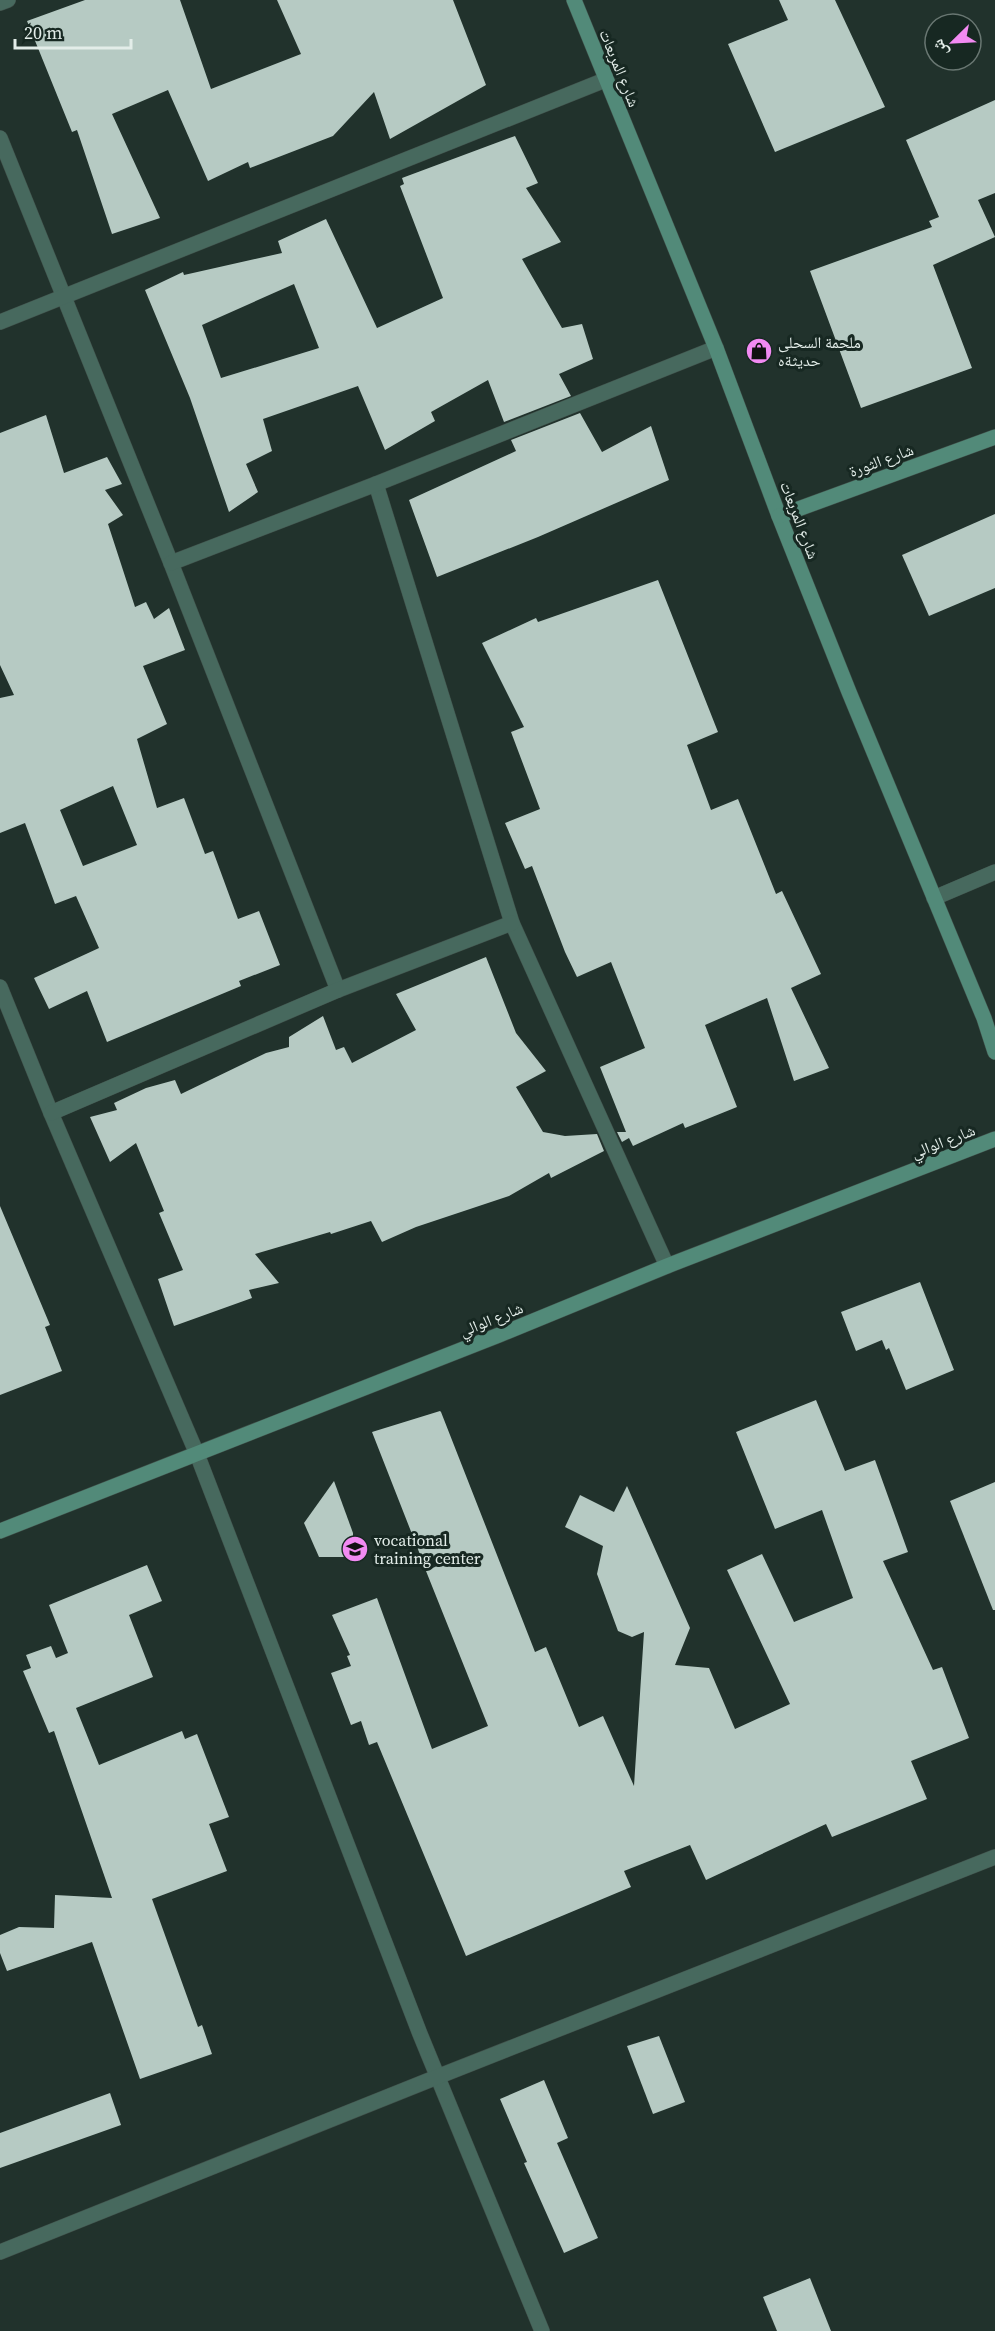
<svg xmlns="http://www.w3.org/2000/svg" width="995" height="2331" font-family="'Source Serif 4','Noto Naskh Arabic',serif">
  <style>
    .building { fill: #b6cac3; fill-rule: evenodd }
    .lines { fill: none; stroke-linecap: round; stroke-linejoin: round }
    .street-casing { stroke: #40504a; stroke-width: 16 }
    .secondary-casing { stroke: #40504a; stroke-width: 16 }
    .street { stroke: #47695e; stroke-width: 15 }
    .secondary { stroke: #528a79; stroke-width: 15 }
    .labels { text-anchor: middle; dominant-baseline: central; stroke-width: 6; stroke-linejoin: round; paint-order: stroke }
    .street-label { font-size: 16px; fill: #e3ede9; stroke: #172822 }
    .poi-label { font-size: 16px; fill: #e3ede9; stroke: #172822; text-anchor: start }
  </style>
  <rect width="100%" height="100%" fill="#21322c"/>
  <g class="building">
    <polygon points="85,0 180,0 211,89 301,54 277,0 453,0 486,85 390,139 374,92 333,136 250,168 248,162 208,181 168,90 112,114 160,218 112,234 77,130 72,132 27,21"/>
    <polygon points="779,0 835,0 885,107 775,152 728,44 788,20"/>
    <polygon points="995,100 995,193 978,200 995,237 933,265 972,368 861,408 810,271 932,227 929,221 939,217 906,140"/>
    <path d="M515,136L538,183L526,188L561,242L522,259L562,328L582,324L593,359L559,374L571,396L504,422L488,380L431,412L435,421L385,450L358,386L263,419L272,451L246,464L258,492L229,512L190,398L145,290L183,272L184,275L282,253L278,241L326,219L377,328L443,298L400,186L404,184L402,178ZM294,284L319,348L221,378L202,325Z"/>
    <polygon points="580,413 602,452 651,426 669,480 538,537 437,577 409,500 516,451 511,440"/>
    <path d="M46,415L64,473L107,457L122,484L105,490L123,515L108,524L135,607L146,602L154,619L169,608L185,650L143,666L167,724L137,739L157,808L184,798L205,854L213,851L238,919L259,911L280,965L239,981L241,986L107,1042L87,991L49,1009L34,978L99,948L76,896L55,904L25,823L0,833V698L14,695L0,665V433ZM113,786L137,845L83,866L60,810Z"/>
    <polygon points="995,514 995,588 929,616 902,555"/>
    <polygon points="658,580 718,732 687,745 711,810 738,799 776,894 782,891 821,974 791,988 829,1068 794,1081 767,998 705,1025 737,1107 685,1128 683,1123 633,1146 629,1138 622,1142 617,1132 626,1132 600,1067 645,1048 611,962 577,977 565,952 532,866 525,869 505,823 540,809 511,732 524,727 482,643 536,618 538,622"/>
    <polygon points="486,957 516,1033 546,1071 516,1087 543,1132 565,1136 597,1134 604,1151 551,1178 549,1173 509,1196 416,1227 382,1242 371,1221 331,1234 330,1232 255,1254 279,1283 249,1290 252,1298 174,1326 158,1279 183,1270 159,1213 164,1211 136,1143 110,1162 90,1117 117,1110 114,1103 146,1088 175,1080 181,1094 266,1053 289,1047 289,1037 323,1016 336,1050 344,1047 352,1063 416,1030 396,994"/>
    <polygon points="0,1206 50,1325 45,1327 62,1371 0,1395"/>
    <polygon points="920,1282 954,1370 906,1390 889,1348 886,1350 882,1340 856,1351 841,1312"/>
    <polygon points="816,1400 845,1471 875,1460 908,1552 883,1561 933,1670 942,1667 969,1738 911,1761 927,1799 832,1837 826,1824 706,1880 690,1845 624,1871 631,1887 466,1956 377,1742 369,1745 361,1721 351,1725 331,1673 351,1666 347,1656 350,1655 332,1615 377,1598 432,1749 488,1726 426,1571 459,1556 421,1557 372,1432 440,1411 441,1412 535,1652 546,1647 579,1727 603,1716 634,1786 644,1632 632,1637 618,1631 597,1574 603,1546 565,1527 580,1495 614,1512 627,1486 690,1628 675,1665 709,1668 735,1729 790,1704 727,1570 762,1554 794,1622 853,1598 822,1510 775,1529 736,1432"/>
    <polygon points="334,1481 353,1533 353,1557 319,1557 304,1523"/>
    <polygon points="995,1482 995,1610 993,1610 950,1501"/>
    <polygon points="147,1565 162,1601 129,1615 153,1677 76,1708 99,1765 182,1731 185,1739 197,1734 229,1817 209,1824 227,1871 152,1899 198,2027 202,2025 212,2054 140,2079 92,1942 7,1971 0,1953 0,1935 19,1927 54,1928 55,1895 112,1898 54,1731 49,1733 23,1671 31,1668 26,1655 51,1646 56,1658 68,1653 49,1605"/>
    <polygon points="659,2036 685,2102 653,2114 627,2046"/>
    <polygon points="544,2080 568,2138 557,2143 598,2238 564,2253 524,2163 527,2162 500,2099"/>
    <polygon points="110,2093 121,2125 0,2168 0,2133"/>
    <polygon points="810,2278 831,2331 777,2331 763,2297"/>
  </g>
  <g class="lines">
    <defs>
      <g id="street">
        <polyline points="0,3 8,0"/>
        <polyline points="0,138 171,563 338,990"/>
        <polyline points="0,322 605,80"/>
        <polyline points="376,484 512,923 667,1266"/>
        <polyline points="171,563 376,484 716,348"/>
        <polyline points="934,898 995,872"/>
        <polyline points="0,987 51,1113 197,1454 420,2034 542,2331"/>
        <polyline points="51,1113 338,990 512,923"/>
        <polyline points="0,2252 437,2077 995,1857"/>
      </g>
      <g id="secondary">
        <polyline points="574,0 716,348 779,516 849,692 984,1018 995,1052"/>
        <polyline points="779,516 995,437"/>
        <polyline points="0,1531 499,1335 667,1266 995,1139"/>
      </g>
    </defs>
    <use href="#street" class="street-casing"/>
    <use href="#secondary" class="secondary-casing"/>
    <use href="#street" class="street"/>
    <use href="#secondary" class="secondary"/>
  </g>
  <defs>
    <symbol id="shop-disc" viewBox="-11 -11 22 22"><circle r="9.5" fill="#f28af2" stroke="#172822"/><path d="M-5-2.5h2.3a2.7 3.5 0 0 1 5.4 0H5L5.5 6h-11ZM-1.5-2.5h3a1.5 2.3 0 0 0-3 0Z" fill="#111"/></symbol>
    <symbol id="school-disc" viewBox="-11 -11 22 22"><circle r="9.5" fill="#f28af2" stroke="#172822"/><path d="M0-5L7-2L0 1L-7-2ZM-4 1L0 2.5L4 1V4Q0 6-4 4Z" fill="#111"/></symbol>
  </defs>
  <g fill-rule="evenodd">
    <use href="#shop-disc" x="744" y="336" width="30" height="30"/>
    <use href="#school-disc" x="340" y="1534" width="30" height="30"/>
  </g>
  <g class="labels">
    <g class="street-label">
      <text transform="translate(620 68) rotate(68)">شارع المربعات</text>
      <text transform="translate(881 460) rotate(-20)">شارع الثورة</text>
      <text transform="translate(800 520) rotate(69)">شارع المربعات</text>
      <text transform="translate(943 1141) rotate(-21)">شارع الوالي</text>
      <text transform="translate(491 1319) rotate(-22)">شارع الوالي</text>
    </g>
    <g class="poi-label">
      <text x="778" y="342">ملحمة السحلى<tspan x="778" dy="18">حديثةه</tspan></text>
      <text x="374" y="1540">vocational<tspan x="374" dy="18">training center</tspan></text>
    </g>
  </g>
  <g transform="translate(953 42) rotate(246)"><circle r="28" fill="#172822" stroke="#697772" stroke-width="1.5"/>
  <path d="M0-4.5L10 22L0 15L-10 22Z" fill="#f28af2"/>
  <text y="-9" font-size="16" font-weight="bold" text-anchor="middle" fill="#e3ede9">ش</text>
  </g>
  <path d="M15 39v9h116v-9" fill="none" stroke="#e3ede9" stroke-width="3"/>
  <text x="24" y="39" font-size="18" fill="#e3ede9" stroke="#172822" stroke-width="4.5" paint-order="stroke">20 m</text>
</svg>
